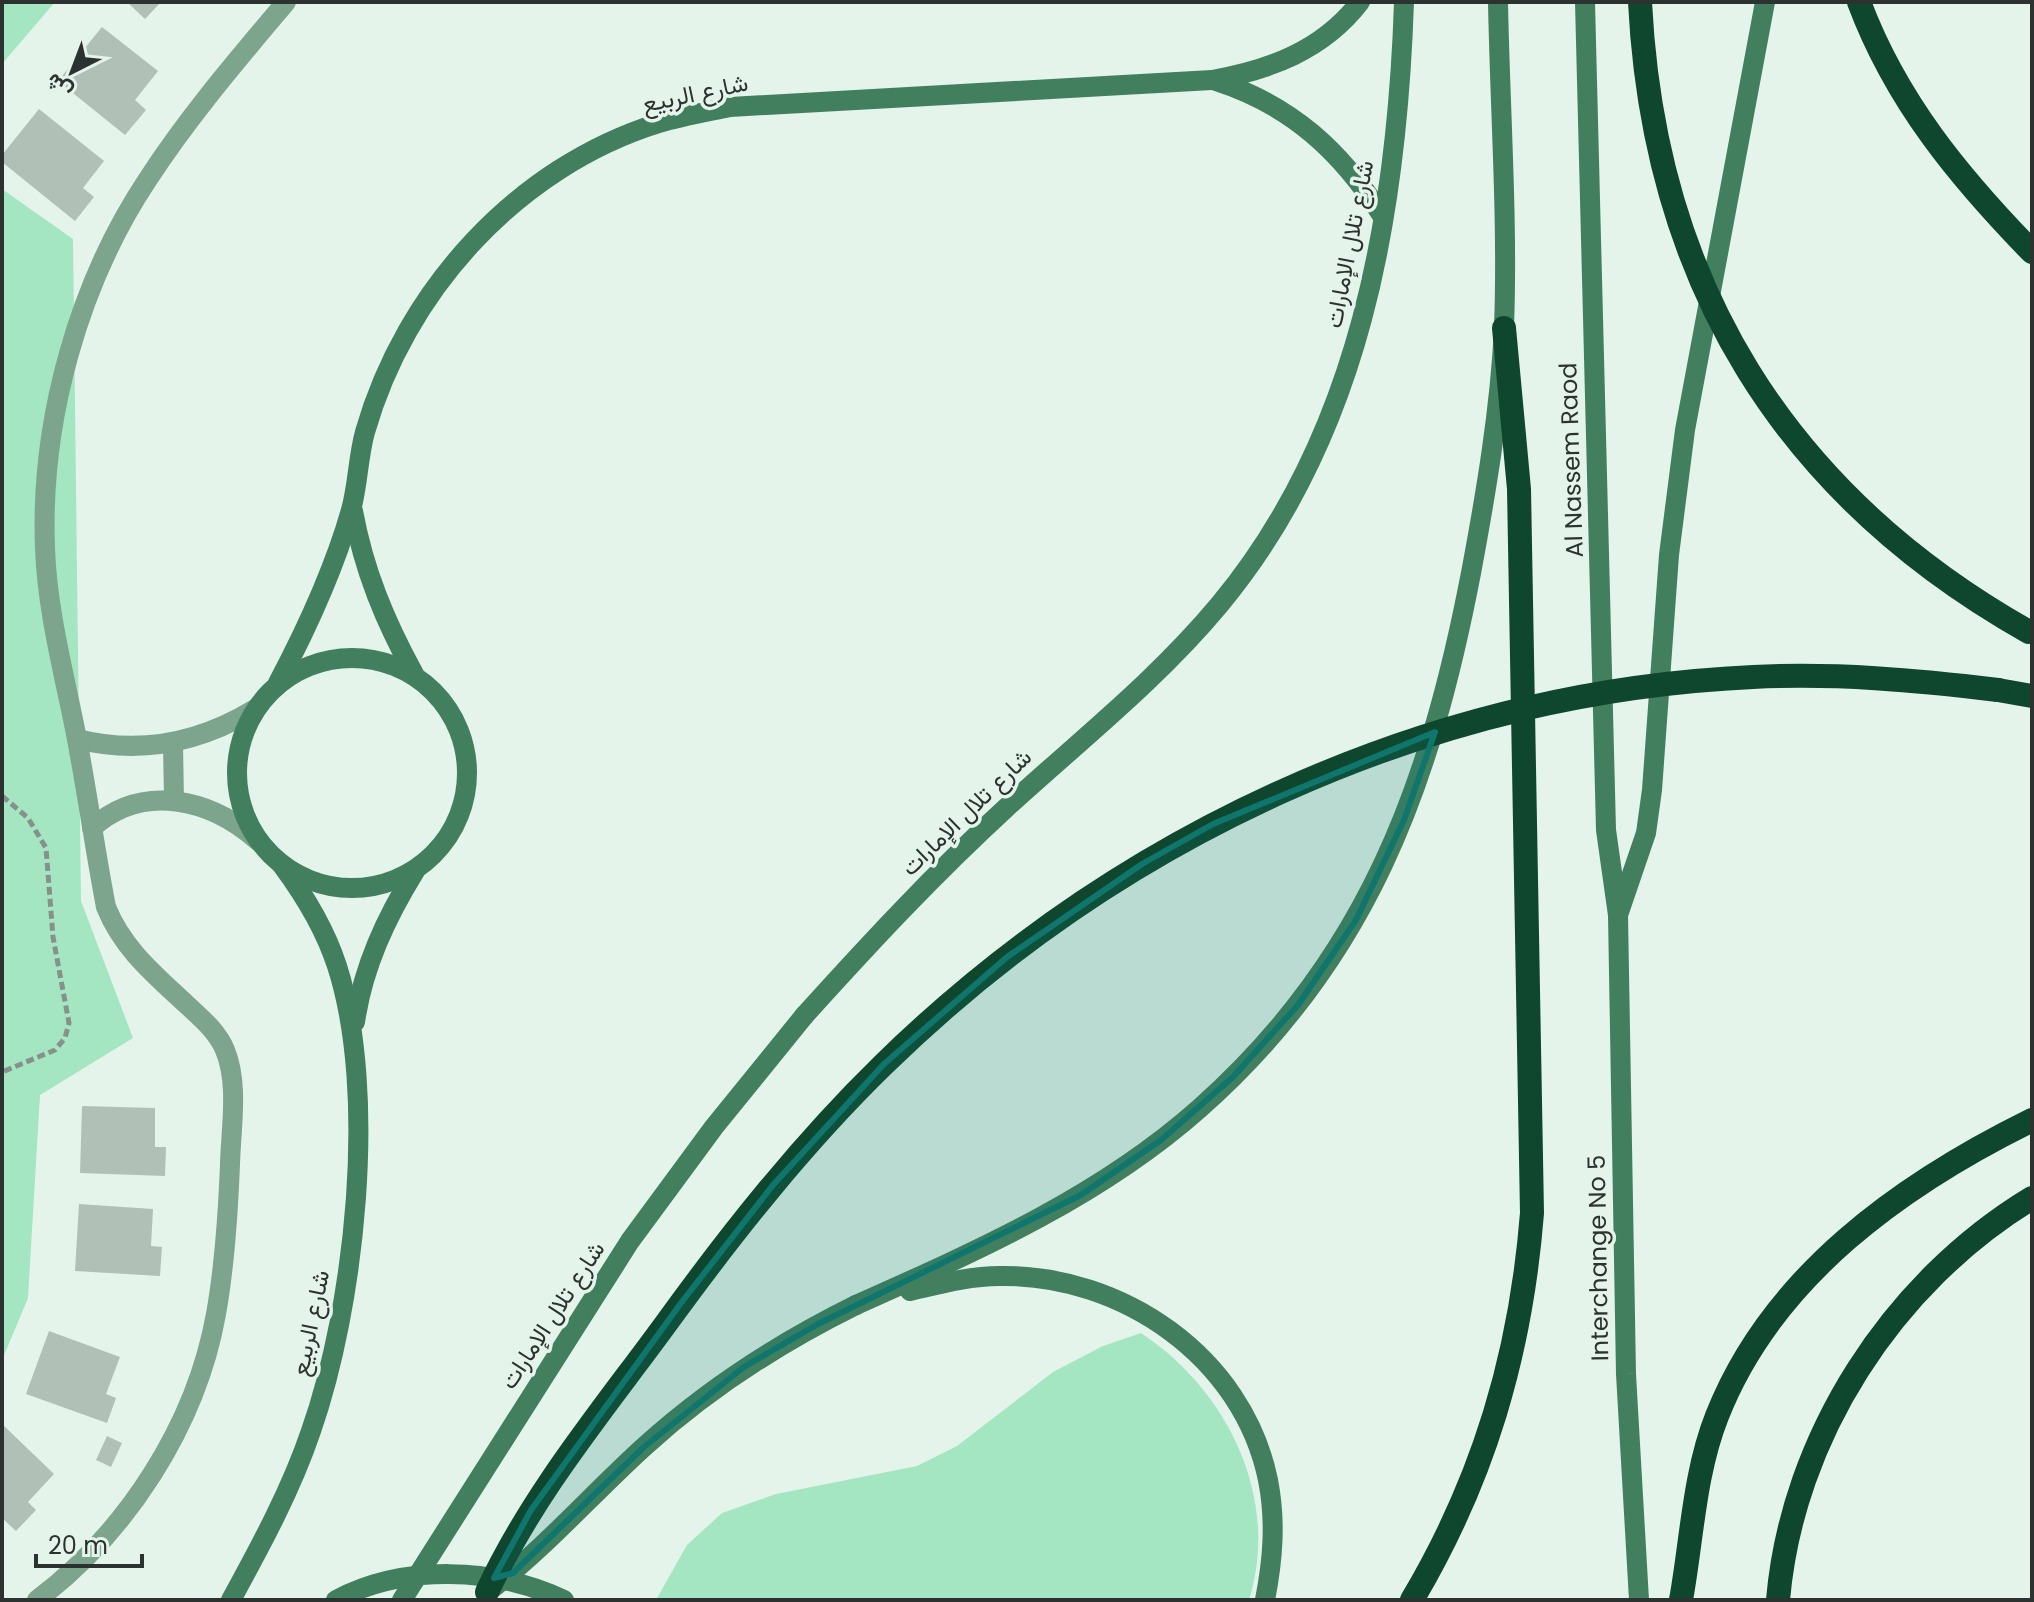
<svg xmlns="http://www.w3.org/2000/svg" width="2034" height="1602" font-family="Poppins,Vazirmatn,sans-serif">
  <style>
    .green { fill: #a3e6c1 }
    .building { fill: #b1c0b7 }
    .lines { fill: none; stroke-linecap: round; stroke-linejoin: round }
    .path { stroke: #87918c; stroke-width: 5; stroke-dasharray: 8 4; stroke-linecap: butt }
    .minor { stroke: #7da48d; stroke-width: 20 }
    .secondary { stroke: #427f5f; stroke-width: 20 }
    .motorway { stroke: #0e462e; stroke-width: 24 }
    .secondary-bridge { stroke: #427f5f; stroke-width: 20 }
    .motorway-bridge { stroke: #0e462e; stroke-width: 24 }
    .marked { fill: #0f766e; fill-opacity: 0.2; stroke: #0f766e; stroke-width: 6; stroke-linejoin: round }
    .labels { text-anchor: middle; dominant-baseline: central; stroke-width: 7; stroke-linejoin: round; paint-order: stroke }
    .street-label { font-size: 24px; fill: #2c322f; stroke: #e5f4eb }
  </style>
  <rect width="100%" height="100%" fill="#e5f4eb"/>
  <g class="green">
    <polygon points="2,2 55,2 2,64"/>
    <polygon points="2,189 73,239 81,901 133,1038 40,1095 28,1298 2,1360"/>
    <path d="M1141,1333C1227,1390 1281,1497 1249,1600H656L687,1545L722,1513L776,1494L917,1466L957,1446L1053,1372L1103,1346Z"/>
  </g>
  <g class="building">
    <polygon points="127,2 161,2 145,19"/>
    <polygon points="102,27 158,71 135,100 146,110 125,135 58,81"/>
    <polygon points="39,109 104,161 83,188 94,197 75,221 2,162 2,155"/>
    <polygon points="82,1106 155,1108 155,1147 166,1147 165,1176 80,1173"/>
    <polygon points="79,1204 153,1209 151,1246 162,1247 160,1276 75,1271"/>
    <polygon points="49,1331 120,1357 106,1394 116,1398 107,1423 26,1394"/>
    <polygon points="2,1424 54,1474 28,1502 36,1510 16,1531 2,1518"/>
    <polygon points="107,1436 122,1443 111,1467 96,1460"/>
  </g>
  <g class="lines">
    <polyline class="path" points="2,796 28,818 46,848 53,937 69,1023 65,1038 55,1050 2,1072"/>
    <g class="minor">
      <path d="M77,739C141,755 199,743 255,709"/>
      <polyline points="173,743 174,801"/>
      <path d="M92,828C143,782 211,799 258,841"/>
      <path d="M37,1600C126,1533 196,1426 216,1314C225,1264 228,1215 230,1164C231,1127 239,1084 225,1050C217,1031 201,1018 186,1004C154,974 123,949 106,907C95,850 87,791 76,734C64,673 47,610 45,548C40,422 78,284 148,179C189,116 238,59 286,2"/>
    </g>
    <g class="secondary">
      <polyline points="1585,2 1606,830 1618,915 1626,1374 1639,1600"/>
      <path d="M1216,81C1291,105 1341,151 1383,217"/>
      <path d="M353,511C364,571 385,621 414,674"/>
      <circle cx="352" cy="773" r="115"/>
      <path d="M278,683C307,628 334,570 351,510C358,485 358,457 365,432C405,291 517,167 659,123C682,116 706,112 730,107L1212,80C1270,70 1323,50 1360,2"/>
      <polyline points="1618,915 1646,833 1652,790 1669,555 1685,430 1765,2"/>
      <path d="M804,1016C869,944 935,873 1006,808C1078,742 1157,680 1220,604C1360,435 1397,215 1404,2"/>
      <path d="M355,1022C363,967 386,918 415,871"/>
      <path d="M910,1291C940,1284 969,1276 1000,1276C1122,1274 1243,1357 1268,1480C1276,1521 1273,1559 1265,1600"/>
      <path d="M856,1305C977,1251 1100,1197 1200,1108C1367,960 1430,786 1471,573C1486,493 1500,410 1504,328C1508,220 1500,110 1498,2"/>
      <path d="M231,1600C261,1545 291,1490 311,1431C355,1305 378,1093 337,966C325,929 305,896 282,865"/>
      <path d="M336,1600C405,1564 494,1567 564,1600"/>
    </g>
    <g class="motorway">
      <path d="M1859,2C1896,101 1959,177 2032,252"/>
      <polyline points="1998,690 2032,696"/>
      <path d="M1412,1600C1484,1479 1521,1353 1532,1213L1519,489L1504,328"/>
      <path d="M1681,1600C1692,1539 1694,1474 1717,1416C1772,1276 1902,1184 2032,1120"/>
      <path d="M1778,1600C1792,1437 1893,1282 2032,1198"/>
    </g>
    <g class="secondary-bridge">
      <path d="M489,1591C546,1547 592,1494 645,1446C709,1388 779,1343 856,1305"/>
      <polyline points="402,1600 630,1241 714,1127 804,1016"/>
    </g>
    <g class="motorway-bridge">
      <path d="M1640,2C1654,282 1784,494 2029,632"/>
      <path d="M487,1592C532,1495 602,1411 665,1325C731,1234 802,1144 883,1065C1116,837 1426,692 1753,677C1835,673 1916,680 1998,690"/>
    </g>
  </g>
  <path class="marked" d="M1435,732L1404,820L1356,920L1298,1005L1233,1077L1161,1140L1081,1195L818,1324L744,1367L644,1447L513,1573L494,1578L531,1510L681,1303L773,1185L884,1064L1007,957L1142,864L1213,824Z"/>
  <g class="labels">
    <g class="street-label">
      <text transform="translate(695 93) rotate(-12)">شارع الربيع</text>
      <text transform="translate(1349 244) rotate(-79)">شارع تلال الإمارات</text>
      <text transform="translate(1571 460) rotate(-92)">Al Nassem Raod</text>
      <text transform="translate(966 812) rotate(-44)">شارع تلال الإمارات</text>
      <text transform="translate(1598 1258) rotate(-91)">Interchange No 5</text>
      <text transform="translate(552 1315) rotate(-57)">شارع تلال الإمارات</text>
      <text transform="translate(310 1323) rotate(-78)">شارع الربيع</text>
    </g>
  </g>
  <rect width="2034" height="1602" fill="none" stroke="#2c322f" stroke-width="8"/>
  <g transform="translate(72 72) rotate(222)" stroke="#e5f4eb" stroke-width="6" paint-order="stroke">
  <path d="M0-6L14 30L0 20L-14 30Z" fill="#2c322f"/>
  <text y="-12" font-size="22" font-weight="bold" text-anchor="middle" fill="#2c322f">ش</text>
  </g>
  <path d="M36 1554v12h106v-12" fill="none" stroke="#2c322f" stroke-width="4"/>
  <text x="48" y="1554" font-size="24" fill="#2c322f" stroke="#e5f4eb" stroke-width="6" paint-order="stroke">20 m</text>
</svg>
